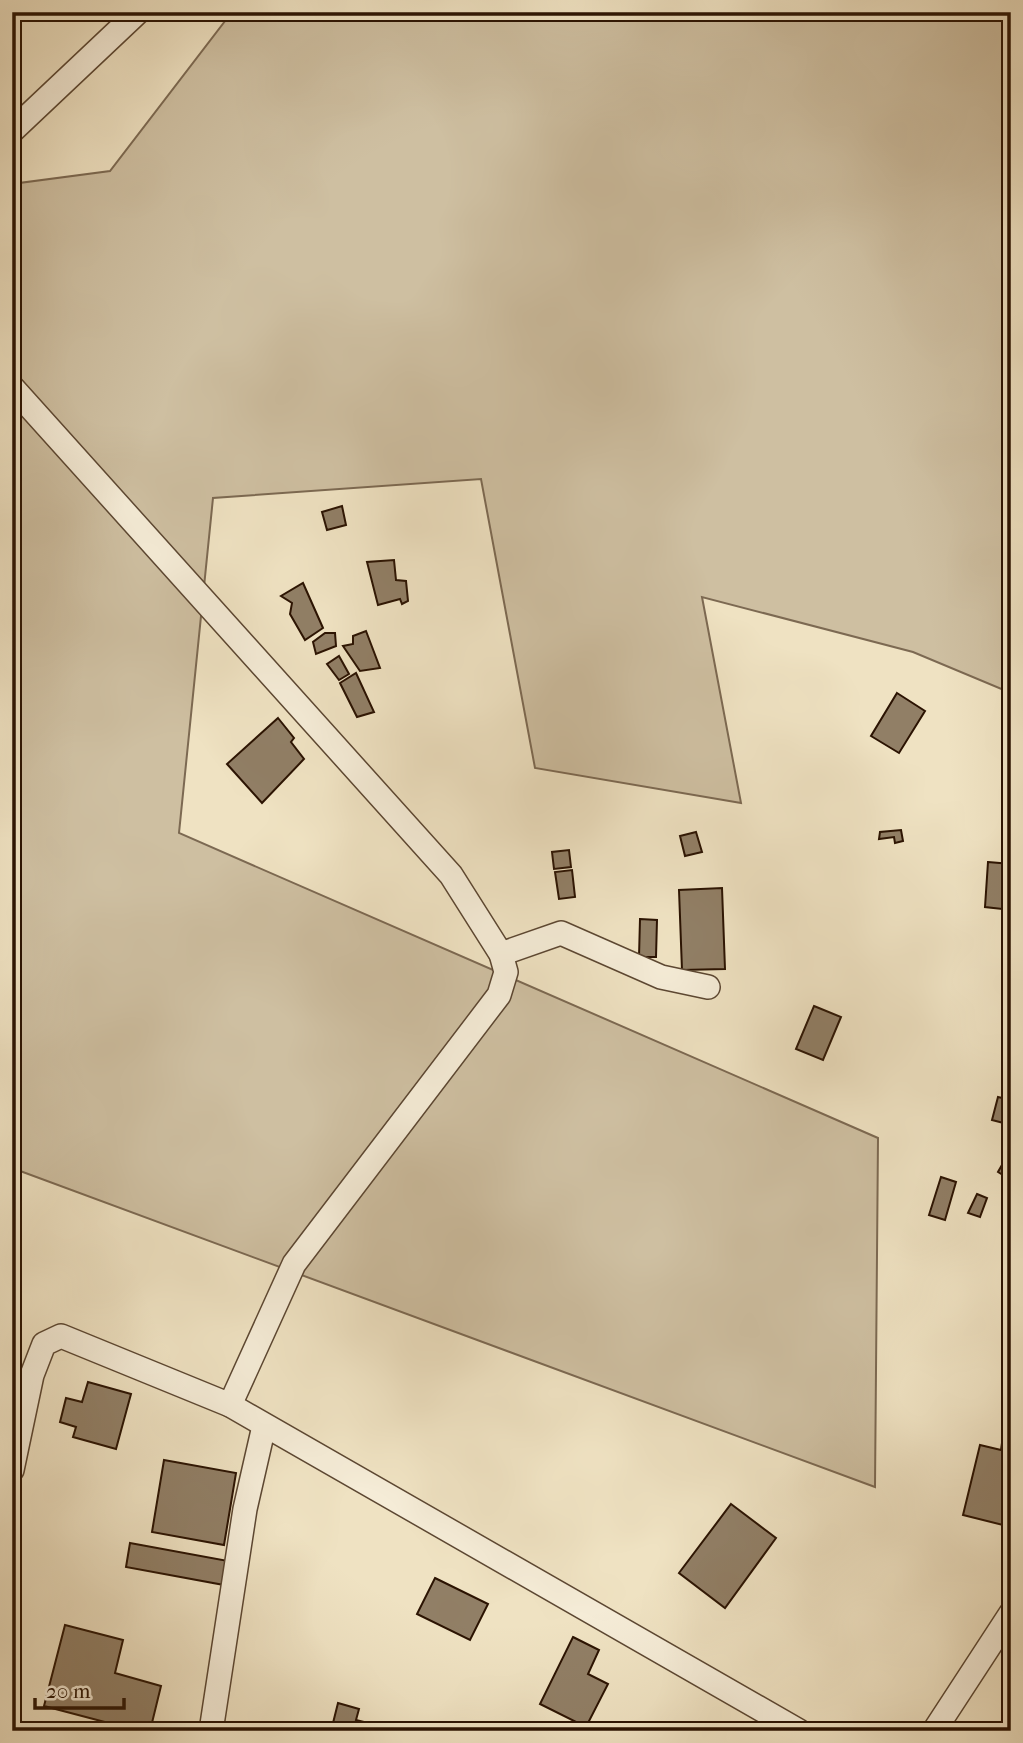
<svg xmlns="http://www.w3.org/2000/svg" width="1023" height="1743" font-family="'IM FELL French Canon',serif">
  <style>
    .green { fill: #cebfa1; stroke: #7c6952; stroke-width: 2 }
    .building { fill: #917f66; stroke: #2b1302; stroke-width: 2 }
    .lines { fill: none; stroke-linecap: round; stroke-linejoin: round }
    .minor-casing { stroke: #5c4732; stroke-width: 26 }
    .minor { stroke: #f5ecd7; stroke-width: 23 }
  </style>
  <rect width="100%" height="100%" fill="#efe2c2"/>
  <filter id="stains"><feTurbulence type="fractalNoise" baseFrequency=".00286" numOctaves="4"/><feColorMatrix values="0 0 0 0 .2 0 0 0 0 .09 0 0 0 0 .02 0 0 0 .5 -.17"/></filter>
  <radialGradient id="worn" r=".72"><stop offset=".6" stop-color="#630" stop-opacity="0"/><stop offset="1" stop-color="#630" stop-opacity=".3"/></radialGradient>
  <polygon class="green" points="232,12 1011,12 1011,693 913,652 702,597 741,803 535,768 481,479 213,498 179,833 878,1138 875,1487 12,1168 12,184 110,171"/>
  <g class="building">
    <polygon points="342,506 346,525 327,530 322,512"/>
    <polygon points="394,560 396,580 406,581 408,601 402,604 400,599 378,605 367,562"/>
    <polygon points="303,583 323,628 305,640 290,614 292,603 281,596"/>
    <polygon points="366,631 380,668 360,671 343,646 353,644 353,636"/>
    <polygon points="325,633 335,633 336,646 316,654 313,642"/>
    <polygon points="339,656 349,674 339,680 327,664"/>
    <polygon points="356,673 374,712 357,717 340,683"/>
    <polygon points="897,693 925,711 899,753 871,736"/>
    <polygon points="278,718 294,738 291,742 304,759 262,803 227,764"/>
    <polygon points="901,830 903,841 895,843 894,837 879,839 880,832"/>
    <polygon points="696,832 702,852 685,856 680,836"/>
    <polygon points="569,850 571,867 554,869 552,852"/>
    <polygon points="988,862 1011,864 1011,910 985,907"/>
    <polygon points="572,870 575,897 559,899 555,872"/>
    <polygon points="722,888 725,969 682,970 679,890"/>
    <polygon points="640,919 657,920 656,957 639,957"/>
    <polygon points="814,1006 841,1017 823,1060 796,1049"/>
    <polygon points="998,1097 1011,1100 1011,1125 992,1120"/>
    <polygon points="1006,1158 1011,1161 1011,1180 998,1172"/>
    <polygon points="941,1177 956,1182 945,1220 929,1215"/>
    <polygon points="977,1194 987,1198 980,1217 968,1213"/>
    <polygon points="88,1382 131,1394 116,1449 73,1437 76,1427 60,1422 66,1398 82,1402"/>
    <polygon points="1002,1443 1011,1445 1011,1527 963,1515 980,1445 1001,1450"/>
    <polygon points="164,1460 236,1473 224,1545 152,1532"/>
    <polygon points="731,1504 776,1538 725,1608 679,1573"/>
    <polygon points="130,1543 228,1561 224,1585 126,1567"/>
    <polygon points="435,1578 488,1604 470,1640 417,1614"/>
    <polygon points="65,1625 123,1640 115,1673 161,1686 150,1731 139,1731 44,1706"/>
    <polygon points="573,1637 599,1650 588,1674 608,1684 586,1727 540,1704"/>
    <polygon points="338,1703 359,1709 356,1720 364,1722 362,1731 331,1731"/>
  </g>
  <g class="lines">
    <defs>
      <g id="minor">
        <polyline points="12,131 138,12"/>
        <polyline points="12,387 451,875 501,954 506,972 499,995 294,1264 230,1405"/>
        <polyline points="501,954 561,933 661,977 708,987"/>
        <polyline points="12,1470 32,1375 44,1344 61,1336 230,1405 799,1731"/>
        <polyline points="211,1731 245,1509 264,1426"/>
        <polyline points="934,1731 1011,1613"/>
      </g>
    </defs>
    <use href="#minor" class="minor-casing"/>
    <use href="#minor" class="minor"/>
  </g>
  <rect width="1023" height="1743" fill="none" stroke="#efe2c2" stroke-width="42"/>
  <rect x="14" y="14" width="995" height="1715" fill="none" stroke="#2b1302" stroke-width="3.5"/>
  <rect x="21" y="21" width="981" height="1701" fill="none" stroke="#2b1302" stroke-width="2"/>
  <path d="M35 1698v10h89v-10" fill="none" stroke="#2b1302" stroke-width="3.5"/>
  <text x="46" y="1698" font-size="21" fill="#2b1302" stroke="#f5ecd7" stroke-width="5" paint-order="stroke">20 m</text>
  <rect width="100%" height="100%" filter="url(#stains)"/>
  <rect width="100%" height="100%" fill="url(#worn)"/>
</svg>
